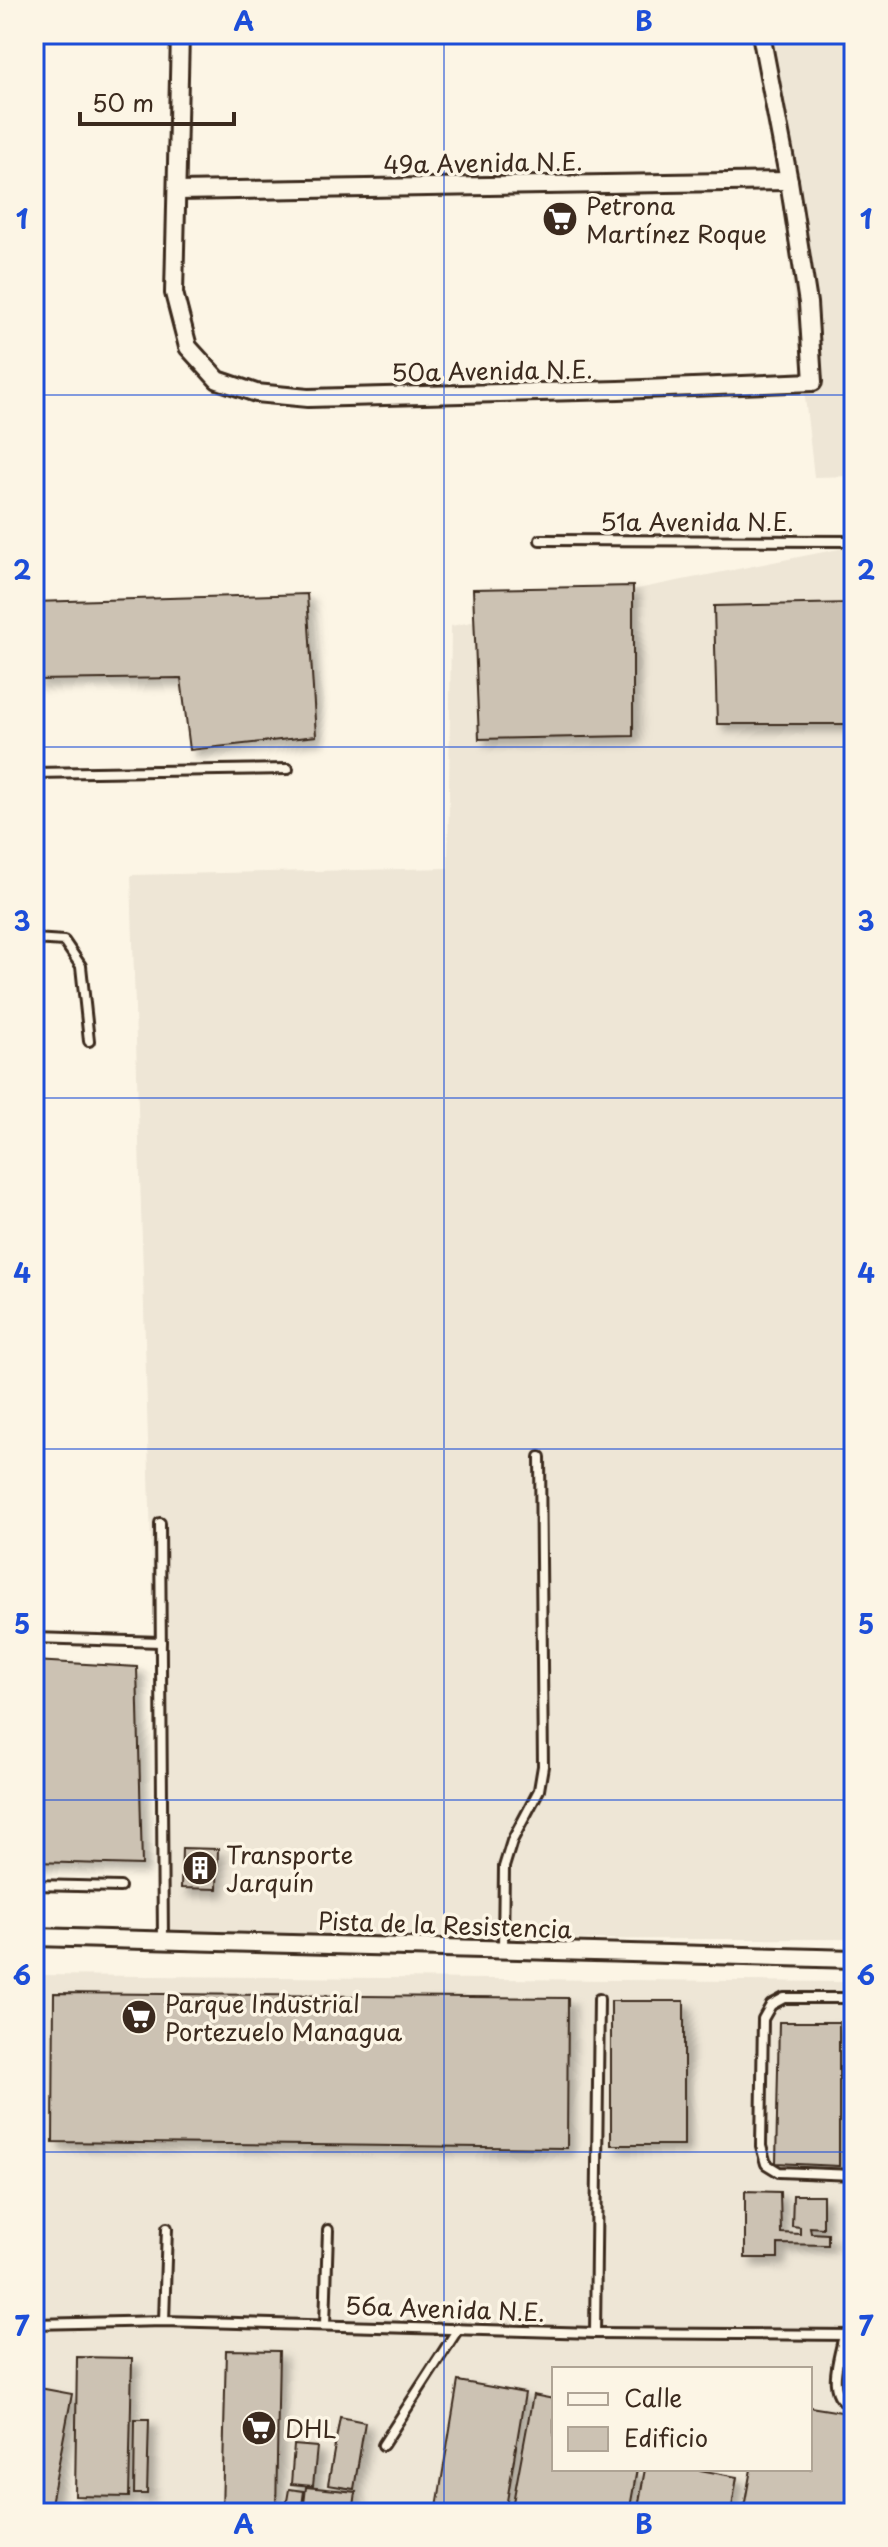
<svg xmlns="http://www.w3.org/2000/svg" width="888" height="2547" font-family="'Playpen Sans',sans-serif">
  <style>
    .built { fill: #eee6d6; fill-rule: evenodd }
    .building { fill: #ccc2b3; stroke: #3b2a1e; stroke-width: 2; filter: url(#shadow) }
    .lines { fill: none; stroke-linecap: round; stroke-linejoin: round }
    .lane-casing { stroke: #3b2a1e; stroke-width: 14 }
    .street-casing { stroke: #3b2a1e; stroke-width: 22 }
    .lane { stroke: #fcf5e5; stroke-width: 8 }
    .street { stroke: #fcf5e5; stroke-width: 16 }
    .grid { fill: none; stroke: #1d4ed8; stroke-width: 2; stroke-opacity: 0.55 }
    .labels { text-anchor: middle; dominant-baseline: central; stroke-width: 7; stroke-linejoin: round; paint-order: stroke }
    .street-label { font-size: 24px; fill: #3b2a1e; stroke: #fcf5e5 }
    .poi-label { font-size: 24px; fill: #3b2a1e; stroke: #fcf5e5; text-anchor: start }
    .neatline { fill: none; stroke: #1d4ed8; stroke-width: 3 }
    .grid-label { font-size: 26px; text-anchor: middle; font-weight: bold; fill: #1d4ed8 }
  </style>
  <defs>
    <filter id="shadow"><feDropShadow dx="7" dy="7" stdDeviation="4" flood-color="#0004"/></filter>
  </defs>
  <rect width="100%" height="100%" fill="#fcf5e5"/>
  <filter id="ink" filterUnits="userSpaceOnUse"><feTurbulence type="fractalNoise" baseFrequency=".0125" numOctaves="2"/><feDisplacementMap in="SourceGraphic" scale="16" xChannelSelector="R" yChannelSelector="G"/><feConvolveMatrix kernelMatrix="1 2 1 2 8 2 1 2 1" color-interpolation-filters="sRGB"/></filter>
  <g filter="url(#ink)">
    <g class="built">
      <polygon points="764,34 854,34 854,476 814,477"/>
      <polygon points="854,546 854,1939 163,1940 131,875 448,868 451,626"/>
      <path d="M34,1975L854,1982V2513H34ZM554,2369H810V2469H554Z"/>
    </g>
    <g class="building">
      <polygon points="633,586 633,736 479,739 473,589"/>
      <polygon points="307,594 316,736 190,750 181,678 34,680 34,602"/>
      <polygon points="854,603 854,724 717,724 714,606"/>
      <polygon points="34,1661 137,1667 142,1865 34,1862"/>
      <polygon points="182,1848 218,1849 217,1889 181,1888"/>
      <polygon points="54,1993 568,1998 567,2148 53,2142"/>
      <rect x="611" y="2001" width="73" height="144"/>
      <polygon points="779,2022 839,2022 839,2166 776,2163"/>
      <polygon points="745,2191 780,2192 781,2233 800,2234 800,2227 792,2226 793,2195 823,2195 823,2228 810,2227 811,2233 828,2234 828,2245 778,2244 778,2258 745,2258"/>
      <polygon points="226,2350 279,2351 276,2513 222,2513"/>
      <polygon points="77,2357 132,2358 129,2497 75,2496"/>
      <polygon points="458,2381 525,2393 505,2513 436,2513"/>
      <polygon points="34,2387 72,2394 50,2509 34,2506"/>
      <polygon points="533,2395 554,2399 554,2469 637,2469 629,2513 511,2513"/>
      <polygon points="810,2407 854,2414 854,2513 743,2513 751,2469 810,2469"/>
      <polygon points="340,2417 365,2422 354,2489 328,2485"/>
      <polygon points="135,2419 149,2419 147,2494 134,2494"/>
      <polygon points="294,2445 317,2447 313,2486 291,2484"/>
      <polygon points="645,2469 695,2469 737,2477 731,2513 637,2513"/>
      <polygon points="306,2487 356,2492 353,2513 303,2513"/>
      <polygon points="289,2489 304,2491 301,2513 285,2513"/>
    </g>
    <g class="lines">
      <defs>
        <g id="lane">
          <polyline points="540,540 854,541"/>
          <polyline points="34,773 288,769"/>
          <polyline points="34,939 64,941 81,966 89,1041"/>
          <polyline points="160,1523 163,1940"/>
          <polyline points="34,1638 161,1642"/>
          <polyline points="34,1885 120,1887"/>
          <polyline points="503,1949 504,1867 512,1841 539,1790 543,1766 540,1457"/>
          <polyline points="854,1998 784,1998 771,2005 763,2019 761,2146 766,2164 779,2172 854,2175"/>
          <polyline points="164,2321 167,2228"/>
          <polyline points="34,2324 164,2321 595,2333 854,2335"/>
          <polyline points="325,2325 328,2230"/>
          <polyline points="595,2333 599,1999"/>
          <path d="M844,2335C840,2356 823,2399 854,2405"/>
          <polyline points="383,2445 458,2329"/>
        </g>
        <g id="street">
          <polyline points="180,34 174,293 188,347 218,380 256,393 308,398 619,390 813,382 808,303 789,181 761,34"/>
          <polyline points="178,191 789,181"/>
          <polyline points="34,1937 854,1959"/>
        </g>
      </defs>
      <use href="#lane" class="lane-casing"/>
      <use href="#street" class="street-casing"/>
      <use href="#lane" class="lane"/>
      <use href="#street" class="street"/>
    </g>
  </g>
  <path class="grid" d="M444,34V2513M34,395H854M34,747H854M34,1098H854M34,1449H854M34,1800H854M34,2152H854"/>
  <defs>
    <symbol id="supermarket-disc" viewBox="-11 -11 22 22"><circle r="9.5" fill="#3b2a1e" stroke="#fcf5e5"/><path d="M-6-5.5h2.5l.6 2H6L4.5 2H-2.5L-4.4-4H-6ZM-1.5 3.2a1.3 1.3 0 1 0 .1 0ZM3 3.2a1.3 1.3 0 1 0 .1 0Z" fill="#fff"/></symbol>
    <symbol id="building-disc" viewBox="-11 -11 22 22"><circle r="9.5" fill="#3b2a1e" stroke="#fcf5e5"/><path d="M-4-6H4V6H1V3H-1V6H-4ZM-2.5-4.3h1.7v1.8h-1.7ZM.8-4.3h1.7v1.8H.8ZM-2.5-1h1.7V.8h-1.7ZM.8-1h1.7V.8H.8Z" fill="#fff"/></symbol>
  </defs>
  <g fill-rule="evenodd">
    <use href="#supermarket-disc" x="540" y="199" width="40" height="40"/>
    <use href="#building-disc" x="180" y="1848" width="40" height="40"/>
    <use href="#supermarket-disc" x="119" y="1997" width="40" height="40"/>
    <use href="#supermarket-disc" x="239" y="2408" width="40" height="40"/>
  </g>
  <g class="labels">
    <g class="street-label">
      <text transform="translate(483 162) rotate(-1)">49a Avenida N.E.</text>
      <text transform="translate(492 370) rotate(-1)">50a Avenida N.E.</text>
      <text x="697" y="521">51a Avenida N.E.</text>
      <text transform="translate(445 1924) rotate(2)">Pista de la Resistencia</text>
      <text transform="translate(445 2308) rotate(2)">56a Avenida N.E.</text>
    </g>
    <g class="poi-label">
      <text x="586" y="205">Petrona<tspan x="586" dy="28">Martínez Roque</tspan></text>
      <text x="226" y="1854">Transporte<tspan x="226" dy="28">Jarquín</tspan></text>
      <text x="165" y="2003">Parque Industrial<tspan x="165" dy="28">Portezuelo Managua</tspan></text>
      <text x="285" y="2428">DHL</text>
    </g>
  </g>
  <rect width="888" height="2547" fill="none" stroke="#fcf5e5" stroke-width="88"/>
  <rect x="552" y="2367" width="260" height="104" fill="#fcf5e5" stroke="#afa495" stroke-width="2"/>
  <rect x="568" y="2393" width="40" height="12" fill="#fcf5e5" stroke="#afa495" stroke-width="2"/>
  <text x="624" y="2407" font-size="24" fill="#3b2a1e">Calle</text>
  <rect x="568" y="2427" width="40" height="24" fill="#ccc2b3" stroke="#afa495" stroke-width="2"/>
  <text x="624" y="2447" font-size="24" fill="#3b2a1e">Edificio</text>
  <path d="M80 112v12h154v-12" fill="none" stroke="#3b2a1e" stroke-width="4"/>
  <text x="92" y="112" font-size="24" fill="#3b2a1e" stroke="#fcf5e5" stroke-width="6" paint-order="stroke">50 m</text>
  <rect x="44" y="44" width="800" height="2459" class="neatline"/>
  <g class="grid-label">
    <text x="244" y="31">A</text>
    <text x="644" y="31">B</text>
    <text x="22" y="229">1</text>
    <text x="866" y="229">1</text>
    <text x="22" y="580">2</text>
    <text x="866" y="580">2</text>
    <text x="22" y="931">3</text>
    <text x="866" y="931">3</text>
    <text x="22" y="1283">4</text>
    <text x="866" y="1283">4</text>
    <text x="22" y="1634">5</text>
    <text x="866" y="1634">5</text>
    <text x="22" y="1985">6</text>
    <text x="866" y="1985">6</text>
    <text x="22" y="2336">7</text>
    <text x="866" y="2336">7</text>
    <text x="244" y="2534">A</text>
    <text x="644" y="2534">B</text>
  </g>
</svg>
